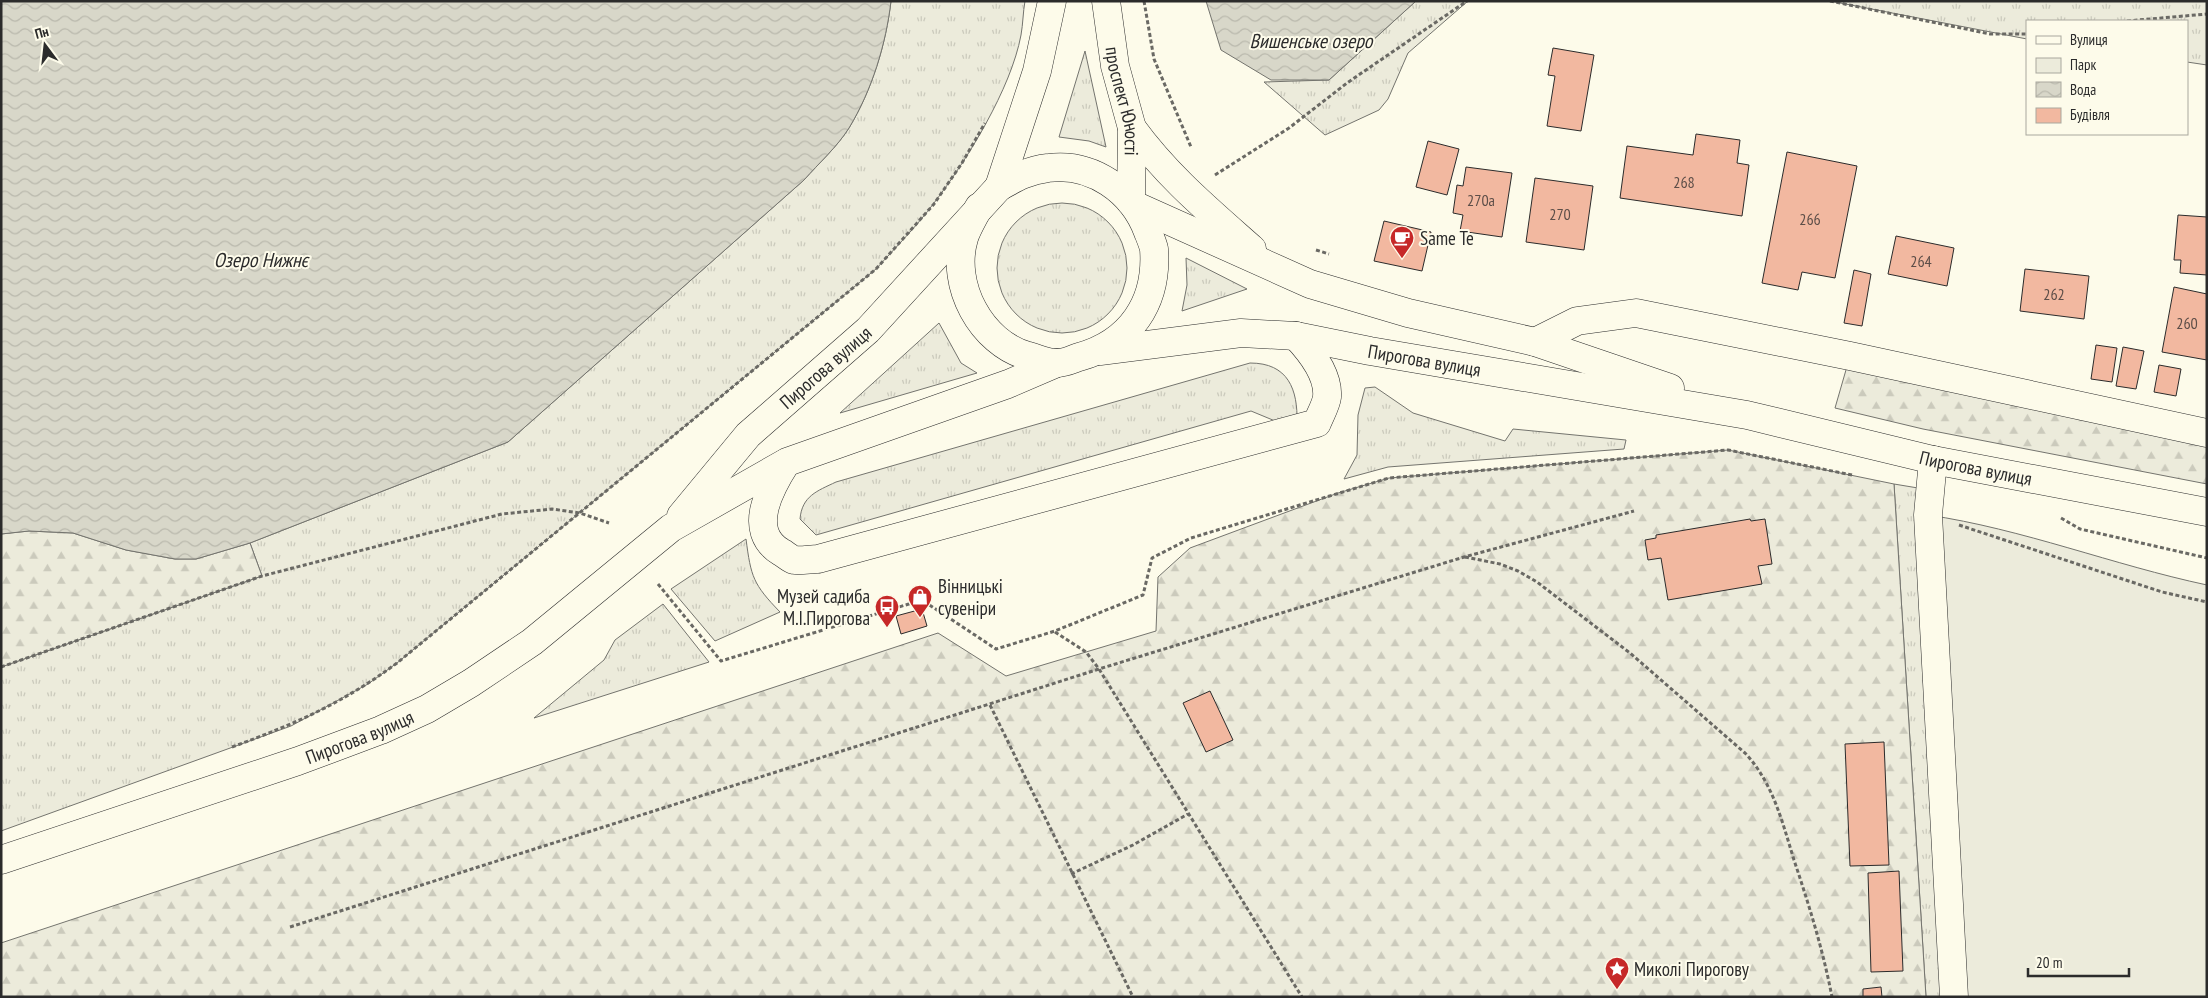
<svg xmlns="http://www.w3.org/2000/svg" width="2208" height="998" font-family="'PT Sans Narrow',sans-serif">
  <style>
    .grass { fill: url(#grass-tufts); stroke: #74746e }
    .forest { fill: url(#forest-firs); stroke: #74746e }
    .park { fill: #ecebdb; stroke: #74746e }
    .water { fill: url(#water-waves); stroke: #74746e }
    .building { fill: #f2b8a0; stroke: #2b2b2b }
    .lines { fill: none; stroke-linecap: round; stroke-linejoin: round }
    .minor-casing { stroke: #2b2b2b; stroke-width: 29 }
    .major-casing { stroke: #2b2b2b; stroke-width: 29 }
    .path { stroke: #6a6964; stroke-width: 3; stroke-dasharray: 4 2.5; stroke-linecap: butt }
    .minor { stroke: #fdfbea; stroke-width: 28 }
    .major { stroke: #fdfbea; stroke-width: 28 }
    .labels { text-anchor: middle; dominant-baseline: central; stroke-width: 4; stroke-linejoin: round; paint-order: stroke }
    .number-label { font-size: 16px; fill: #5d4e48 }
    .street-label { font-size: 19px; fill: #2b2b2b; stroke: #fdfbea }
    .poi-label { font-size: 19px; fill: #2b2b2b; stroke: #fdfbea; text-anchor: start }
    .water-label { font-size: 20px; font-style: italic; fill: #2b2b2b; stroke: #fdfbea }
  </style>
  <defs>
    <pattern id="grass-tufts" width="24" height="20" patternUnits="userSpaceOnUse" patternTransform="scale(1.25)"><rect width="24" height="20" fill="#ecebdb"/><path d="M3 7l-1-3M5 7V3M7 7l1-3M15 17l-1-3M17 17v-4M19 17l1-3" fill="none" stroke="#cbcabc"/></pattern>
    <pattern id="forest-firs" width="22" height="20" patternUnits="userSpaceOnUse" patternTransform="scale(1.25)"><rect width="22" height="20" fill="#ecebdb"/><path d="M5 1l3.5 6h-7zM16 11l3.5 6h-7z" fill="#cbcabc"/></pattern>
    <pattern id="water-waves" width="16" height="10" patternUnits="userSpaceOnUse" patternTransform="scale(1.25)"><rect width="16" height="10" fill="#d8d7c9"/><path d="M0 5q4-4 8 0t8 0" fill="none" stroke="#bab9ad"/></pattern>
  </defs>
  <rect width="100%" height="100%" fill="#fdfbea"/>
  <g class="grass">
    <path d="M891,1H1025C1023,12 1023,24 1021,35C1011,89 967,160 934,203C917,226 896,247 876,269L397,663L368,684L291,726L1,831V667L262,576L250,543L508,442L804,180C819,163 837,147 849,128C872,90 886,44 891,1Z"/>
    <polygon points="1416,1 1468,1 1408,53 1388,99 1379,110 1325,135 1264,82 1329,80"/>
    <polygon points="1830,1 2207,1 2207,65 2187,62 2187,21 2027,21 2027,39"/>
    <polygon points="1085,51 1106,147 1089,141 1059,137"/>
    <circle cx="1062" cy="268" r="65"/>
    <polygon points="1186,258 1247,289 1182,311 1187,285"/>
    <polygon points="939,323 961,363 977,373 840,413"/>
    <path d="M1250,363C1288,363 1298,389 1297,423H1280L1251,411L816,535L800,519C802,496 817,491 836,482Z"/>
    <polygon points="1375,387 1413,413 1505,441 1513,429 1626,440 1624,449 1388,467 1344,479 1357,455 1358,415 1365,388"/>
    <polygon points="1894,484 1930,490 1954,997 1926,997"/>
    <path d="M746,539C751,577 753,584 780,612L715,641L671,589Z"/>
    <polygon points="663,604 709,662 534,718 604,660 615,640"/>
  </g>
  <g class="forest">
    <polygon points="1850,356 2207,433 2207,484 1923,429 1835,408"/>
    <polygon points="1728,450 1894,484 1926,997 1,997 1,943 938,633 1006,676 1156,631 1158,577 1190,548 1338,493 1389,478"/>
    <polygon points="29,531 73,533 126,550 175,559 196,559 250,543 262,576 1,667 1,534"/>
  </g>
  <path class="park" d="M1928,515C2023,529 2113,565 2207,585V997H1954Z"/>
  <g class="water">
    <path d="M1,1H891C886,44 872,90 849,128C837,147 819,163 804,180L508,442L250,543L196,559H175L126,550L73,533L29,531L1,534Z"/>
    <polygon points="1206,1 1416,1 1329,80 1271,80 1221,50"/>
  </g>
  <g class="building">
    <polygon points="1553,48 1594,55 1581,131 1547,126 1555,76 1548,75"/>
    <polygon points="1696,134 1740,140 1737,163 1749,165 1742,216 1620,198 1627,146 1693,155"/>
    <polygon points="1428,141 1459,149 1447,195 1416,187"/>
    <polygon points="1787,152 1857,166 1835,278 1802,272 1798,290 1762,283"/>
    <polygon points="1466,167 1512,173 1502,237 1460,231 1463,215 1453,213 1457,185 1463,186"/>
    <polygon points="1535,178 1593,186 1584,250 1526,242"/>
    <polygon points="2178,215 2207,217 2207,275 2180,273 2181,260 2174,260"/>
    <polygon points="1384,221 1431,232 1422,271 1374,261"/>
    <polygon points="1896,236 1954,248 1947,286 1888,274"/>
    <polygon points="2025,269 2089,276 2084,319 2020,311"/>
    <polygon points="1854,270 1871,274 1862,326 1844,323"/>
    <polygon points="2174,287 2207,294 2207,360 2162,352"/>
    <polygon points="2096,345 2117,348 2112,382 2091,379"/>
    <polygon points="2123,347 2144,351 2136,389 2116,386"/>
    <polygon points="2159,365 2181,369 2176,396 2154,392"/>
    <polygon points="1750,519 1751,521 1765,519 1772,564 1758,566 1762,584 1668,600 1661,558 1648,560 1645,540 1656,538 1656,535"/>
    <polygon points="922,609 927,626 901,634 896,616"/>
    <polygon points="1210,691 1233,740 1206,752 1183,703"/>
    <polygon points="1884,742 1889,865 1850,866 1845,744"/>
    <polygon points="1899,871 1903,971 1871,972 1868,873"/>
    <polygon points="1881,987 1882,997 1863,997 1863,989"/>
  </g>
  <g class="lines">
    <defs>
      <g id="minor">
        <polyline points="1535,342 1577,321 1636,313 1850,356 2207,433"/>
        <polyline points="1933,460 1928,515 1954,997"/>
        <path d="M786,463C770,488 746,531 781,552C785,554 790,559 794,560C801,561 811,559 818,559L1317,423C1320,415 1326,405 1327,397C1329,375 1310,351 1296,336"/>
        <path id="s1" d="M681,516L748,435L868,330L999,187"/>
        <path id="s2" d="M1,860L298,761L381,730L427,709L471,683L532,642L671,528L787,462L1008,384L1057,363"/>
      </g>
      <g id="major">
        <path id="s3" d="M1106,1L1115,66L1132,128L1131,202"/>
        <path d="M1132,128C1167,176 1208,210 1252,249"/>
        <polyline points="999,187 1037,71 1052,1"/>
        <polyline points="1134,205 1310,284 1408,313 1535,342 1670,388"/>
        <path d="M979,207C974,217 967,228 964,238C950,285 981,343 1028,356C1037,358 1049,364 1058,363C1065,363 1073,359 1079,357C1130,343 1158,303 1154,249C1153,244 1150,237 1148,232C1133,191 1092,162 1048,168C1029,170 1015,178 999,187"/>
        <path id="s4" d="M1100,351L1241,333L1296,336L1370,351L1747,415L1933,460L2207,512"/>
      </g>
    </defs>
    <use href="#minor" class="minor-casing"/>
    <use href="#major" class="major-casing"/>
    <g class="path">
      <polyline points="1144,1 1154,59 1191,147"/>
      <polyline points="1830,1 1990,34 2027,34"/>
      <polyline points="2127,21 2207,14"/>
      <polyline points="1215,175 1289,128 1347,83 1467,1"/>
      <polyline points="1316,250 1329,254"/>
      <polyline points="2061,518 2080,529 2207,558"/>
      <polyline points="1959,525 2162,592 2207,602"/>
      <path d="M1465,557L1500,564L1518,571L1537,582L1630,653L1745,753C1773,783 1782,821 1794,860C1809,905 1823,950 1832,997"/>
      <polyline points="658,584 721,661 922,600 996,649 1055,631 1143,595 1152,558 1191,538 1389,478 1728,450 1852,475"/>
      <polyline points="1055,632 1086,652 1099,669 1302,997"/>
      <polyline points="1,667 262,576 502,514 552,509 580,513 609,523"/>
      <polyline points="990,705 1133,997"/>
      <path d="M232,747C295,724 343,703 397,663L876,269L934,204L962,163L985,123"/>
      <polyline points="1071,874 1133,845 1188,814"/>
      <polyline points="290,927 1099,669 1464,557 1634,511"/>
    </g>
    <use href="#minor" class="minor"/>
    <use href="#major" class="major"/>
  </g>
  <defs>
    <symbol id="cafe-pin" viewBox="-11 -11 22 30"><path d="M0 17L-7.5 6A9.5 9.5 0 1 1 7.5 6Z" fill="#c62828" stroke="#fdfbea"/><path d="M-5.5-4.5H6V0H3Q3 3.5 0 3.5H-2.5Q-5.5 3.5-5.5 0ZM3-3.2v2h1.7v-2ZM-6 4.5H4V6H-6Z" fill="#fff"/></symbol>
    <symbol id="shop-pin" viewBox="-11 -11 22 30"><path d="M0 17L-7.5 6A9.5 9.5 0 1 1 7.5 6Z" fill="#c62828" stroke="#fdfbea"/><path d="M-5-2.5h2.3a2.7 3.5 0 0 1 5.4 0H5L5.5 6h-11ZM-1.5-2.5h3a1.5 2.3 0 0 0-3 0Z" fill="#fff"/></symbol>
    <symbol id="bus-pin" viewBox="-11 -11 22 30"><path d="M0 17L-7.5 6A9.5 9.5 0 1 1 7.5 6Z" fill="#c62828" stroke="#fdfbea"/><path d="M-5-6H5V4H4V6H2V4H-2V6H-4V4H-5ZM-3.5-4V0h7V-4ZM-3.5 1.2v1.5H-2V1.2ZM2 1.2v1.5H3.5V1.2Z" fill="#fff"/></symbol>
    <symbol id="sight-pin" viewBox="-11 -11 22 30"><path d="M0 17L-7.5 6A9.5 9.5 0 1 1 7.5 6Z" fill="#c62828" stroke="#fdfbea"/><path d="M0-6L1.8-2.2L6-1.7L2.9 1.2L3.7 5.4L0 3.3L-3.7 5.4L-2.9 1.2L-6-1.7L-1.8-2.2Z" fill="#fff"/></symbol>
  </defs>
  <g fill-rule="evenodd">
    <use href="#cafe-pin" x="1388" y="224" width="28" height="38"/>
    <use href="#shop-pin" x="906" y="583" width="28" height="38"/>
    <use href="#bus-pin" x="873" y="593" width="28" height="38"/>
    <use href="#sight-pin" x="1603" y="955" width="28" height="38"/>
  </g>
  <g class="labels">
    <g class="number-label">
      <text x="1684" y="182">268</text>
      <text x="1481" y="200">270а</text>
      <text x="1560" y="214">270</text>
      <text x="1810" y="219">266</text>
      <text x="1921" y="261">264</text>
      <text x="2054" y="294">262</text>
      <text x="2187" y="323">260</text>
    </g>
    <g class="street-label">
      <text stroke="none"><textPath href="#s3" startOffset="102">проспект Юності</textPath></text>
      <text stroke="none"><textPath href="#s4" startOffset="328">Пирогова вулиця</textPath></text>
      <text stroke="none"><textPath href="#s1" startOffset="208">Пирогова вулиця</textPath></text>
      <text stroke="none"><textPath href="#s4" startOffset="890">Пирогова вулиця</textPath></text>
      <text stroke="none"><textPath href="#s2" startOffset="379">Пирогова вулиця</textPath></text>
    </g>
    <g class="poi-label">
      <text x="1420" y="238">Same Te</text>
      <text x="938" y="586">Вінницькі<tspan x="938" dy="22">сувеніри</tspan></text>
      <text x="870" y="596" text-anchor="end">Музей садиба<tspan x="870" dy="22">М.І.Пирогова</tspan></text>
      <text x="1634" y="969">Миколі Пирогову</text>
    </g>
    <g class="water-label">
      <text x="1311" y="41">Вишенське озеро</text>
      <text x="261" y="260">Озеро Нижнє</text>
    </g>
  </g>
  <rect width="2208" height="998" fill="none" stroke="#2b2b2b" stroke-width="5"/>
  <rect x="2026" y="20" width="162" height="115" fill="#fdfbea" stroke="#a9a89e"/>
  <rect x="2036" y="36" width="25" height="8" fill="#fdfbea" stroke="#a9a89e"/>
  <text x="2070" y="45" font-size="15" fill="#2b2b2b">Вулиця</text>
  <rect x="2036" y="58" width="25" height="15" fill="#ecebdb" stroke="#a9a89e"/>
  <text x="2070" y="70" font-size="15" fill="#2b2b2b">Парк</text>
  <rect x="2036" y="82" width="25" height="15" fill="url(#water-waves)" stroke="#a9a89e"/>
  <text x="2070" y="95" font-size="15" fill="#2b2b2b">Вода</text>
  <rect x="2036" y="108" width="25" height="15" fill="#f2b8a0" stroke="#a9a89e"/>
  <text x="2070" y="120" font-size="15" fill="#2b2b2b">Будівля</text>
  <g transform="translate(45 45) rotate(345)" stroke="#fdfbea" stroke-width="4" paint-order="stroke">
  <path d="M0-4L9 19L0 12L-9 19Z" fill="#2b2b2b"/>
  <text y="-8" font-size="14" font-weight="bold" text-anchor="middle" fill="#2b2b2b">Пн</text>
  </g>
  <path d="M2028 968v8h101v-8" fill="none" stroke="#2b2b2b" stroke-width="2.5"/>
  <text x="2036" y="968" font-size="15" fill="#2b2b2b" stroke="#fdfbea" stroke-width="4" paint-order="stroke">20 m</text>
</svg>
